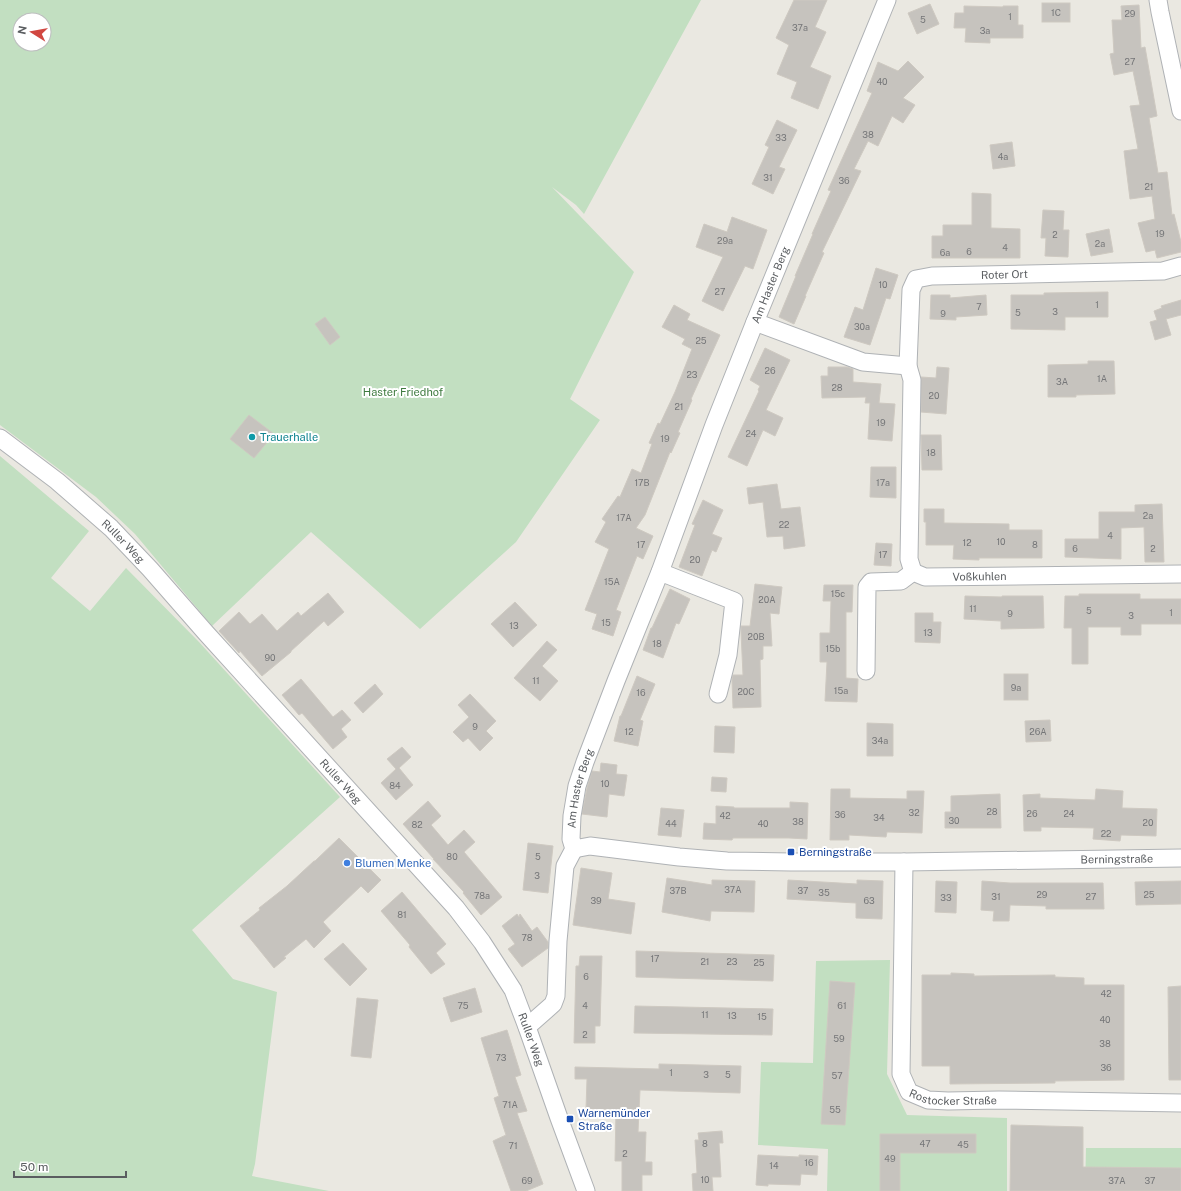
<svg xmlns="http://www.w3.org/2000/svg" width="1181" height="1191" font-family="'Public Sans',sans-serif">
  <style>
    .green { fill: #c2dfc1; fill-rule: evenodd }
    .building { fill: #c6c3be; stroke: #cec9c1 }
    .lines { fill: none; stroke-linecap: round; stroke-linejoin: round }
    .minor-casing { stroke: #afb2b5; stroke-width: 19 }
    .minor { stroke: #fff; stroke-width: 17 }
    .culture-dot { fill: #0f9aa8; stroke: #fff; stroke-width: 1.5 }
    .transit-dot { fill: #1a4fb4; stroke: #fff; stroke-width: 1.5 }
    .shop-dot { fill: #3f7fe0; stroke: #fff; stroke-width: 1.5 }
    .labels { text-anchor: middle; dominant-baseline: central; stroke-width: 4; stroke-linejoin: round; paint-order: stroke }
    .number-label { font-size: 9px; fill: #757678 }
    .street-label { font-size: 11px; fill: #5a5d60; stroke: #fff }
    .park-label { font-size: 11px; fill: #3e7a3f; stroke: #fff }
    .culture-label { font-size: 11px; fill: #0d838f; stroke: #fff; text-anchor: start }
    .transit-label { font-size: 11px; fill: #164399; stroke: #fff; text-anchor: start }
    .shop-label { font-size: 11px; fill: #366cbe; stroke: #fff; text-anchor: start }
  </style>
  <rect width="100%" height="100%" fill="#eae8e1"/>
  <g class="green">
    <path d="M0,0H701L584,214L576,205L552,187L634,272L570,399L600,420L516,542L420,629L311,532L212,626L135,534L96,497L0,425ZM20,20H44V44H20Z"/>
    <polygon points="0,456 89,531 51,578 90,611 126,568 199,642 340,797 192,930 233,979 277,992 255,1164 252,1176 329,1191 0,1191"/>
    <polygon points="890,960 887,1074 907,1115 1007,1118 1007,1191 827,1191 828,1149 758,1145 761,1062 813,1063 816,961"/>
    <polygon points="1086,1148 1181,1148 1181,1191 1085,1191"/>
  </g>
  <g class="building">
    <polygon points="794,0 827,0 815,27 826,32 810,67 831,76 818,109 791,98 797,82 777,74 789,45 776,38"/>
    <rect x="1042" y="3" width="28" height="19"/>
    <polygon points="930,4 939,24 917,34 908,13"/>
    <polygon points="1139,5 1141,48 1145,47 1157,116 1149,118 1158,173 1167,172 1172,215 1174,214 1181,242 1181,252 1157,258 1155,250 1146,252 1138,223 1155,219 1152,196 1130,199 1124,151 1138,149 1130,106 1140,105 1133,71 1114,75 1110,54 1114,53 1112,20 1122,20 1121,6"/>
    <polygon points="964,6 1003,7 1003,6 1018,6 1018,25 1023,25 1023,38 990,38 990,43 965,42 966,28 954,28 955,13 964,13"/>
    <polygon points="908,61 924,77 903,98 915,105 903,123 892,116 878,146 868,141 854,169 861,171 822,252 824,253 805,296 806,296 794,324 779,317 796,276 795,276 813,234 812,234 831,191 828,190 872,93 867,91 878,62 898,71"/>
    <polygon points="777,120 797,130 779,167 785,169 773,194 752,184 769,147 765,145"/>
    <polygon points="1012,142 1015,166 993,169 990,145"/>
    <polygon points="972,193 991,194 991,228 1020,229 1020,258 932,258 932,236 943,236 943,225 972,225"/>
    <polygon points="1043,210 1064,211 1063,230 1069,230 1068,257 1045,256 1046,238 1041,238"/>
    <polygon points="732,217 767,230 753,269 745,266 723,311 702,301 723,257 696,247 704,224 727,232"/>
    <polygon points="1109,229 1113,252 1091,256 1086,234"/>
    <polygon points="876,268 898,275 890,299 886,298 870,345 844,337 855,307 863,310"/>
    <polygon points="1108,292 1108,317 1065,317 1065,330 1011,329 1011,295 1044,295 1044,293"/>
    <polygon points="931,295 950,295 950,298 986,295 987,315 956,317 956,320 930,319"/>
    <polygon points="1181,300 1181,315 1166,319 1171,335 1155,340 1150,322 1157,320 1154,311 1162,308 1161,306"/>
    <polygon points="674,305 690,314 687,320 720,335 691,399 692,400 678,432 680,433 671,453 670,452 645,515 636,528 653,536 643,559 637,556 616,610 621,612 613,636 592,629 597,614 585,610 609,549 595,542 606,522 602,519 618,496 620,497 632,469 641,473 652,444 649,443 658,423 660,424 675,392 692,349 682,344 685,339 662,327"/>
    <polygon points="325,317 340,337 330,345 315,324"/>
    <polygon points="765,348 790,360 766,410 783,418 775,436 763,430 747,466 728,457 759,391 758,390 760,386 750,380"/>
    <polygon points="1088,361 1114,361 1115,394 1076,395 1076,397 1048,397 1048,365 1088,364"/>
    <polygon points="828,367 847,367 853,369 853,382 881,384 879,403 895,404 892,441 868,439 870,403 865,403 866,397 822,398 821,376 828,376"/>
    <polygon points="937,367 949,368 946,414 921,412 921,377 936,378"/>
    <polygon points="249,415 274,434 254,458 230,439"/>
    <polygon points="921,435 941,435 942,470 922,470"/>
    <polygon points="871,467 896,467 896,498 870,497"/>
    <polygon points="777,484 781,509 800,507 805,546 784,549 783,536 767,537 763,502 749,504 747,488"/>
    <polygon points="703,500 723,510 712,534 722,538 716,552 712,550 702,576 679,567 695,525 692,524"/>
    <polygon points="1162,504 1164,562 1145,562 1144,527 1121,528 1121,559 1065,557 1065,539 1099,539 1099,512 1135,512 1135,505"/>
    <polygon points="924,509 944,509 944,523 1009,524 1009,530 1042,530 1042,558 979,558 979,560 953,559 954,545 926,545 926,522 924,522"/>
    <polygon points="876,543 892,544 891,566 874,565"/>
    <polygon points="755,584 782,587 779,614 770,613 772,646 763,646 763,659 760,660 761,707 733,708 732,680 733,675 743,675 741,632 741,626 750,626"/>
    <polygon points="824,585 853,585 852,612 846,612 846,678 858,679 857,702 825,701 827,662 820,662 820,633 830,633 831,601 823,601"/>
    <polygon points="670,589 690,599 679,624 676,623 663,658 643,650 651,628 652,628"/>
    <polygon points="328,593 344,612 328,626 324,621 291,651 291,652 262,676 240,651 239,653 219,631 239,612 250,624 262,614 277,631 298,612 301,616"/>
    <polygon points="1079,594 1140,594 1140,599 1181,599 1181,624 1141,624 1141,635 1121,635 1121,627 1088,627 1088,664 1072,664 1072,628 1064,628 1065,596 1079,596"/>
    <polygon points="965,596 1002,597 1002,596 1043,596 1044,628 1001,629 1001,621 964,619"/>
    <polygon points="515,602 537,625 513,647 491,624"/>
    <polygon points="915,613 933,613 933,622 941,622 940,643 915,642"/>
    <polygon points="547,641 557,650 542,666 558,681 540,701 514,678"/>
    <rect x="1004" y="674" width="24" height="26"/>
    <polygon points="637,676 655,684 640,720 643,721 638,746 614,741 620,716 621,716"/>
    <polygon points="301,679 333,717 342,710 351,720 341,729 347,737 333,749 302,713 299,715 282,695"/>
    <polygon points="375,684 383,694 363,713 354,703"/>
    <polygon points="470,694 496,721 486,731 493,738 480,751 468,738 463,742 453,732 469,717 458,705"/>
    <polygon points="1050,720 1051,741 1026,742 1025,721"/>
    <polygon points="867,723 893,724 893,756 867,756"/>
    <polygon points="715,726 735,727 734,753 714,752"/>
    <polygon points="402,747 411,757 399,768 413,785 396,800 381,783 396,769 387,759"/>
    <polygon points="601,763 617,765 616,774 627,775 624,796 609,794 607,817 582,814 587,788 592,771 600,772"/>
    <polygon points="712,777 727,778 726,792 711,791"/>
    <polygon points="831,789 850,789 850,798 907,799 907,791 924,791 922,833 887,832 886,837 849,835 849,840 830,840"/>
    <polygon points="1096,789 1123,791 1122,808 1157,809 1156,836 1121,835 1120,841 1093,839 1094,828 1041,827 1041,831 1024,831 1023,795 1040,794 1040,798 1095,800"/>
    <polygon points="1000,794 1001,828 945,828 945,812 951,812 951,796"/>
    <polygon points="428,801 441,816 431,825 448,845 464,830 475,842 464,852 502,897 481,915 463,893 464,892 433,859 434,859 403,824"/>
    <polygon points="790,802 808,803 807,839 789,838 733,838 732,840 703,839 704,823 716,824 716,806 734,807 734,808 790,808"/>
    <polygon points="661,808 684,810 681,837 658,835"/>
    <polygon points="339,838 381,880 368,893 361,886 323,922 331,931 314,948 306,939 284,957 286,958 274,968 240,926 260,910 259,908 287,886 314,861 315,861"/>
    <polygon points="528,843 553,846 548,893 523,890"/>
    <polygon points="581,868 612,873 608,899 635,903 631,934 573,925"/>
    <polygon points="667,878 712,885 712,880 755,881 754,912 711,911 710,921 662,912"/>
    <polygon points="788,880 857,884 857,880 883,881 882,919 856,918 856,903 787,899"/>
    <polygon points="936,881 957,882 956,913 935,912"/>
    <polygon points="982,881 1010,883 1103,883 1104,909 1046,909 1046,906 1010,905 1009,921 993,921 994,911 981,910"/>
    <polygon points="1181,881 1181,904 1136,905 1135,882"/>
    <polygon points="402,892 446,944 436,953 445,964 431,974 409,947 410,945 381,911"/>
    <polygon points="517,914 519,917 520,914 532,931 537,927 548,942 548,948 522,967 508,949 515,944 502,926"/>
    <polygon points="343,943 367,969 350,986 324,959"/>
    <polygon points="636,951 774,955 773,981 636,977"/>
    <polygon points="580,956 602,956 600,1026 595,1026 595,1043 574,1043 576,966 579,966"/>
    <polygon points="951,973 974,974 974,976 1055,975 1055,977 1084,978 1084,985 1124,985 1124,1080 1055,1081 1055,1083 950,1084 950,1066 922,1066 922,975 951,975"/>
    <polygon points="830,981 855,983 845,1125 821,1124"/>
    <polygon points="1181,986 1181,1080 1169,1080 1168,987"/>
    <polygon points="475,988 482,1012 451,1022 443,998"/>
    <polygon points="357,998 378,1000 371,1058 351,1056"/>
    <polygon points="635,1006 773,1009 772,1035 634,1033"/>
    <polygon points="507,1030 521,1075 515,1077 527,1111 517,1113 543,1184 526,1191 511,1191 493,1141 506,1135 494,1098 499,1096 481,1038"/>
    <polygon points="659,1064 741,1066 740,1093 640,1090 638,1132 646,1132 645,1162 652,1162 652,1175 642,1175 642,1191 622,1191 622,1161 615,1161 616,1110 586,1109 587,1079 575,1079 575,1067 659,1069"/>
    <polygon points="1011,1125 1083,1127 1083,1167 1181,1168 1181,1191 1010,1191"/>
    <polygon points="722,1131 723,1143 719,1143 721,1177 712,1177 713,1191 693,1191 692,1174 697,1173 695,1140 699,1140 698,1133"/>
    <polygon points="880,1134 976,1134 976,1153 900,1153 900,1191 880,1191"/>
    <polygon points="758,1155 799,1157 799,1155 818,1156 817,1175 801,1174 800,1185 768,1184 768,1186 756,1185"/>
  </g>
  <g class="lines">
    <defs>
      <g id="minor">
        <polyline points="1158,0 1160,12 1181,111"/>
        <polyline points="755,322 863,362 908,366"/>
        <path id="s1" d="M0,438L57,481L111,528L150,569L206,633L456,908L482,942L513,990L527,1027L559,1118L586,1191"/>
        <polyline points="660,572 734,601 728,655 718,694"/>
        <path id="s2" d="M913,572L909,559L912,380L908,366L911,290L916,279L932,276L1163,271L1181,266"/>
        <path id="s3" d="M866,671L867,587L871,582L901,581L913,572L925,577L1181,574"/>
        <path id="s4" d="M574,849L590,846L679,857L727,861L791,862H904L1181,858"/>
        <path id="s5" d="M904,862L901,1074L909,1092L928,1100L948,1101L999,1100L1181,1103"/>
        <path id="s6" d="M527,1027L553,1004L556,996L558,941L565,866L574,849L571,839L572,816L577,786L585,762L616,681L660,572L714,425L755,322L887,0"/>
      </g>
    </defs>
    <use href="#minor" class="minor-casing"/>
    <use href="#minor" class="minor"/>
  </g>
  <circle class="culture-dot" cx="252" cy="437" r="4"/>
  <g class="transit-dot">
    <rect x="787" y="848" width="8" height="8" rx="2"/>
    <rect x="566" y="1115" width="8" height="8" rx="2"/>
  </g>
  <circle class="shop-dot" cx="347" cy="863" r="4"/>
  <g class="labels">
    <g class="number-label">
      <text x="1056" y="12">1C</text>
      <text x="1130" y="13">29</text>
      <text x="1010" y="16">1</text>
      <text x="923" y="19">5</text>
      <text x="800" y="27">37a</text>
      <text x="985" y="30">3a</text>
      <text x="1130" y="61">27</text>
      <text x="882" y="81">40</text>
      <text x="868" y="134">38</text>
      <text x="781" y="137">33</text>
      <text x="1003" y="156">4a</text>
      <text x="768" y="177">31</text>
      <text x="844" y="180">36</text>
      <text x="1149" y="186">21</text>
      <text x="1160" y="233">19</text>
      <text x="1055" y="234">2</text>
      <text x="725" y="240">29a</text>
      <text x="1100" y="243">2a</text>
      <text x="1005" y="247">4</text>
      <text x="969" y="251">6</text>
      <text x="945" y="252">6a</text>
      <text x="883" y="284">10</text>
      <text x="720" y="291">27</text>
      <text x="1097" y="304">1</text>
      <text x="979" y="306">7</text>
      <text x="1055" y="311">3</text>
      <text x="1018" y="312">5</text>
      <text x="943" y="313">9</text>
      <text x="862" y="326">30a</text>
      <text x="701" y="340">25</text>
      <text x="770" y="370">26</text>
      <text x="692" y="374">23</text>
      <text x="1102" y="378">1A</text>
      <text x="1062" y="381">3A</text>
      <text x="837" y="387">28</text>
      <text x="934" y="395">20</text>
      <text x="679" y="406">21</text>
      <text x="881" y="422">19</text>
      <text x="751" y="433">24</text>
      <text x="665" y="438">19</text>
      <text x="931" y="452">18</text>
      <text x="642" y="482">17B</text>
      <text x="883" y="482">17a</text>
      <text x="1148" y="515">2a</text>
      <text x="624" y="517">17A</text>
      <text x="784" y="524">22</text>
      <text x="1110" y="535">4</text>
      <text x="1001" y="541">10</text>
      <text x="967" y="542">12</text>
      <text x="641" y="544">17</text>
      <text x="1035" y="544">8</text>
      <text x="1075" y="548">6</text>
      <text x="1153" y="548">2</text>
      <text x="883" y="554">17</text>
      <text x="695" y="559">20</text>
      <text x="612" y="581">15A</text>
      <text x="838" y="593">15c</text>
      <text x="767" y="599">20A</text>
      <text x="973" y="608">11</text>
      <text x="1089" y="610">5</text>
      <text x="1171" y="612">1</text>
      <text x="1010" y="613">9</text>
      <text x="1131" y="615">3</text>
      <text x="606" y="622">15</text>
      <text x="514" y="625">13</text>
      <text x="928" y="632">13</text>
      <text x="756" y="636">20B</text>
      <text x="657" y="643">18</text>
      <text x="833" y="648">15b</text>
      <text x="270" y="657">90</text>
      <text x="536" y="680">11</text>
      <text x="1016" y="687">9a</text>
      <text x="841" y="690">15a</text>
      <text x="746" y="691">20C</text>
      <text x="641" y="692">16</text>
      <text x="475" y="726">9</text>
      <text x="629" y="731">12</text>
      <text x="1038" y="731">26A</text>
      <text x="880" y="740">34a</text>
      <text x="605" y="783">10</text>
      <text x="395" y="785">84</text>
      <text x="992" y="811">28</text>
      <text x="914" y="812">32</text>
      <text x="1032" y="813">26</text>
      <text x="1069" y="813">24</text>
      <text x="840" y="814">36</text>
      <text x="725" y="815">42</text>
      <text x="879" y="817">34</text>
      <text x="954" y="820">30</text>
      <text x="798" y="821">38</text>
      <text x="1148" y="822">20</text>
      <text x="671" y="823">44</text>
      <text x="763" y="823">40</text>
      <text x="417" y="824">82</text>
      <text x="1106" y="833">22</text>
      <text x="452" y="856">80</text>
      <text x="538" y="856">5</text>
      <text x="537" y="875">3</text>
      <text x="733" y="889">37A</text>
      <text x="678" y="890">37B</text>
      <text x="803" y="890">37</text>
      <text x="824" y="892">35</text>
      <text x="1042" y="894">29</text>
      <text x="1149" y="894">25</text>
      <text x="482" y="895">78a</text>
      <text x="996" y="896">31</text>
      <text x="1091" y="896">27</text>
      <text x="946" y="897">33</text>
      <text x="596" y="900">39</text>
      <text x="869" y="900">63</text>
      <text x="402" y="914">81</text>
      <text x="527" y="937">78</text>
      <text x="655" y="958">17</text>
      <text x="705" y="961">21</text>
      <text x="732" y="961">23</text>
      <text x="759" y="962">25</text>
      <text x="586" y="976">6</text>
      <text x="1106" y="993">42</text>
      <text x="463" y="1005">75</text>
      <text x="585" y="1005">4</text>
      <text x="842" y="1005">61</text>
      <text x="705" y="1014">11</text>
      <text x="732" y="1015">13</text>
      <text x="762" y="1016">15</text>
      <text x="1105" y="1019">40</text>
      <text x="585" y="1034">2</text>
      <text x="839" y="1038">59</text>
      <text x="1105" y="1043">38</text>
      <text x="501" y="1057">73</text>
      <text x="1106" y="1067">36</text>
      <text x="671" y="1072">1</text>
      <text x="706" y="1074">3</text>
      <text x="728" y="1074">5</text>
      <text x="837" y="1075">57</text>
      <text x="510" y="1104">71A</text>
      <text x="835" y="1109">55</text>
      <text x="705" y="1143">8</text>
      <text x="925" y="1143">47</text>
      <text x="963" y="1144">45</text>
      <text x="513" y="1145">71</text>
      <text x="625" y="1153">2</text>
      <text x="890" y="1158">49</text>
      <text x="809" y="1162">16</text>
      <text x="774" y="1165">14</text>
      <text x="705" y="1179">10</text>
      <text x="527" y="1180">69</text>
      <text x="1117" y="1180">37A</text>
      <text x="1150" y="1180">37</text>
    </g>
    <g class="street-label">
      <text stroke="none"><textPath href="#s2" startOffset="384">Roter Ort</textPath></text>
      <text stroke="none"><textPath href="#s6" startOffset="794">Am Haster Berg</textPath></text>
      <text stroke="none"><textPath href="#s1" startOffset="161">Ruller Weg</textPath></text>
      <text stroke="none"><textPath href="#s3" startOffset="203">Voßkuhlen</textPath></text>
      <text stroke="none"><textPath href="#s1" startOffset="485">Ruller Weg</textPath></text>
      <text stroke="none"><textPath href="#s6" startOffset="255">Am Haster Berg</textPath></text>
      <text stroke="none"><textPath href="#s4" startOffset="544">Berningstraße</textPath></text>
      <text stroke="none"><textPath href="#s1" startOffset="809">Ruller Weg</textPath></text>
      <text stroke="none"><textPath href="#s5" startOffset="277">Rostocker Straße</textPath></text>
    </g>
    <g class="park-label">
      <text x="403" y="392">Haster Friedhof</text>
    </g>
    <g class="culture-label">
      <text x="260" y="437">Trauerhalle</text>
    </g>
    <g class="transit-label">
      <text x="799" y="852">Berningstraße</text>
      <text x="578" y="1113">Warnemünder<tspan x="578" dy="13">Straße</tspan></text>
    </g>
    <g class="shop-label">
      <text x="355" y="863">Blumen Menke</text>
    </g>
  </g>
  <g transform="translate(32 32) rotate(281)"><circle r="19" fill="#ffffff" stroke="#bdbebf"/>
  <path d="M0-3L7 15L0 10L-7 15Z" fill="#d14741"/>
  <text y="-6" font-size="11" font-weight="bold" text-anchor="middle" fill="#5a5d60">N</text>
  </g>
  <path d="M14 1171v6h112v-6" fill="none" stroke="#5a5d60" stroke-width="2"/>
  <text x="20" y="1171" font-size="12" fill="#5a5d60" stroke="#ffffff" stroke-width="3" paint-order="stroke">50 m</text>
</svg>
